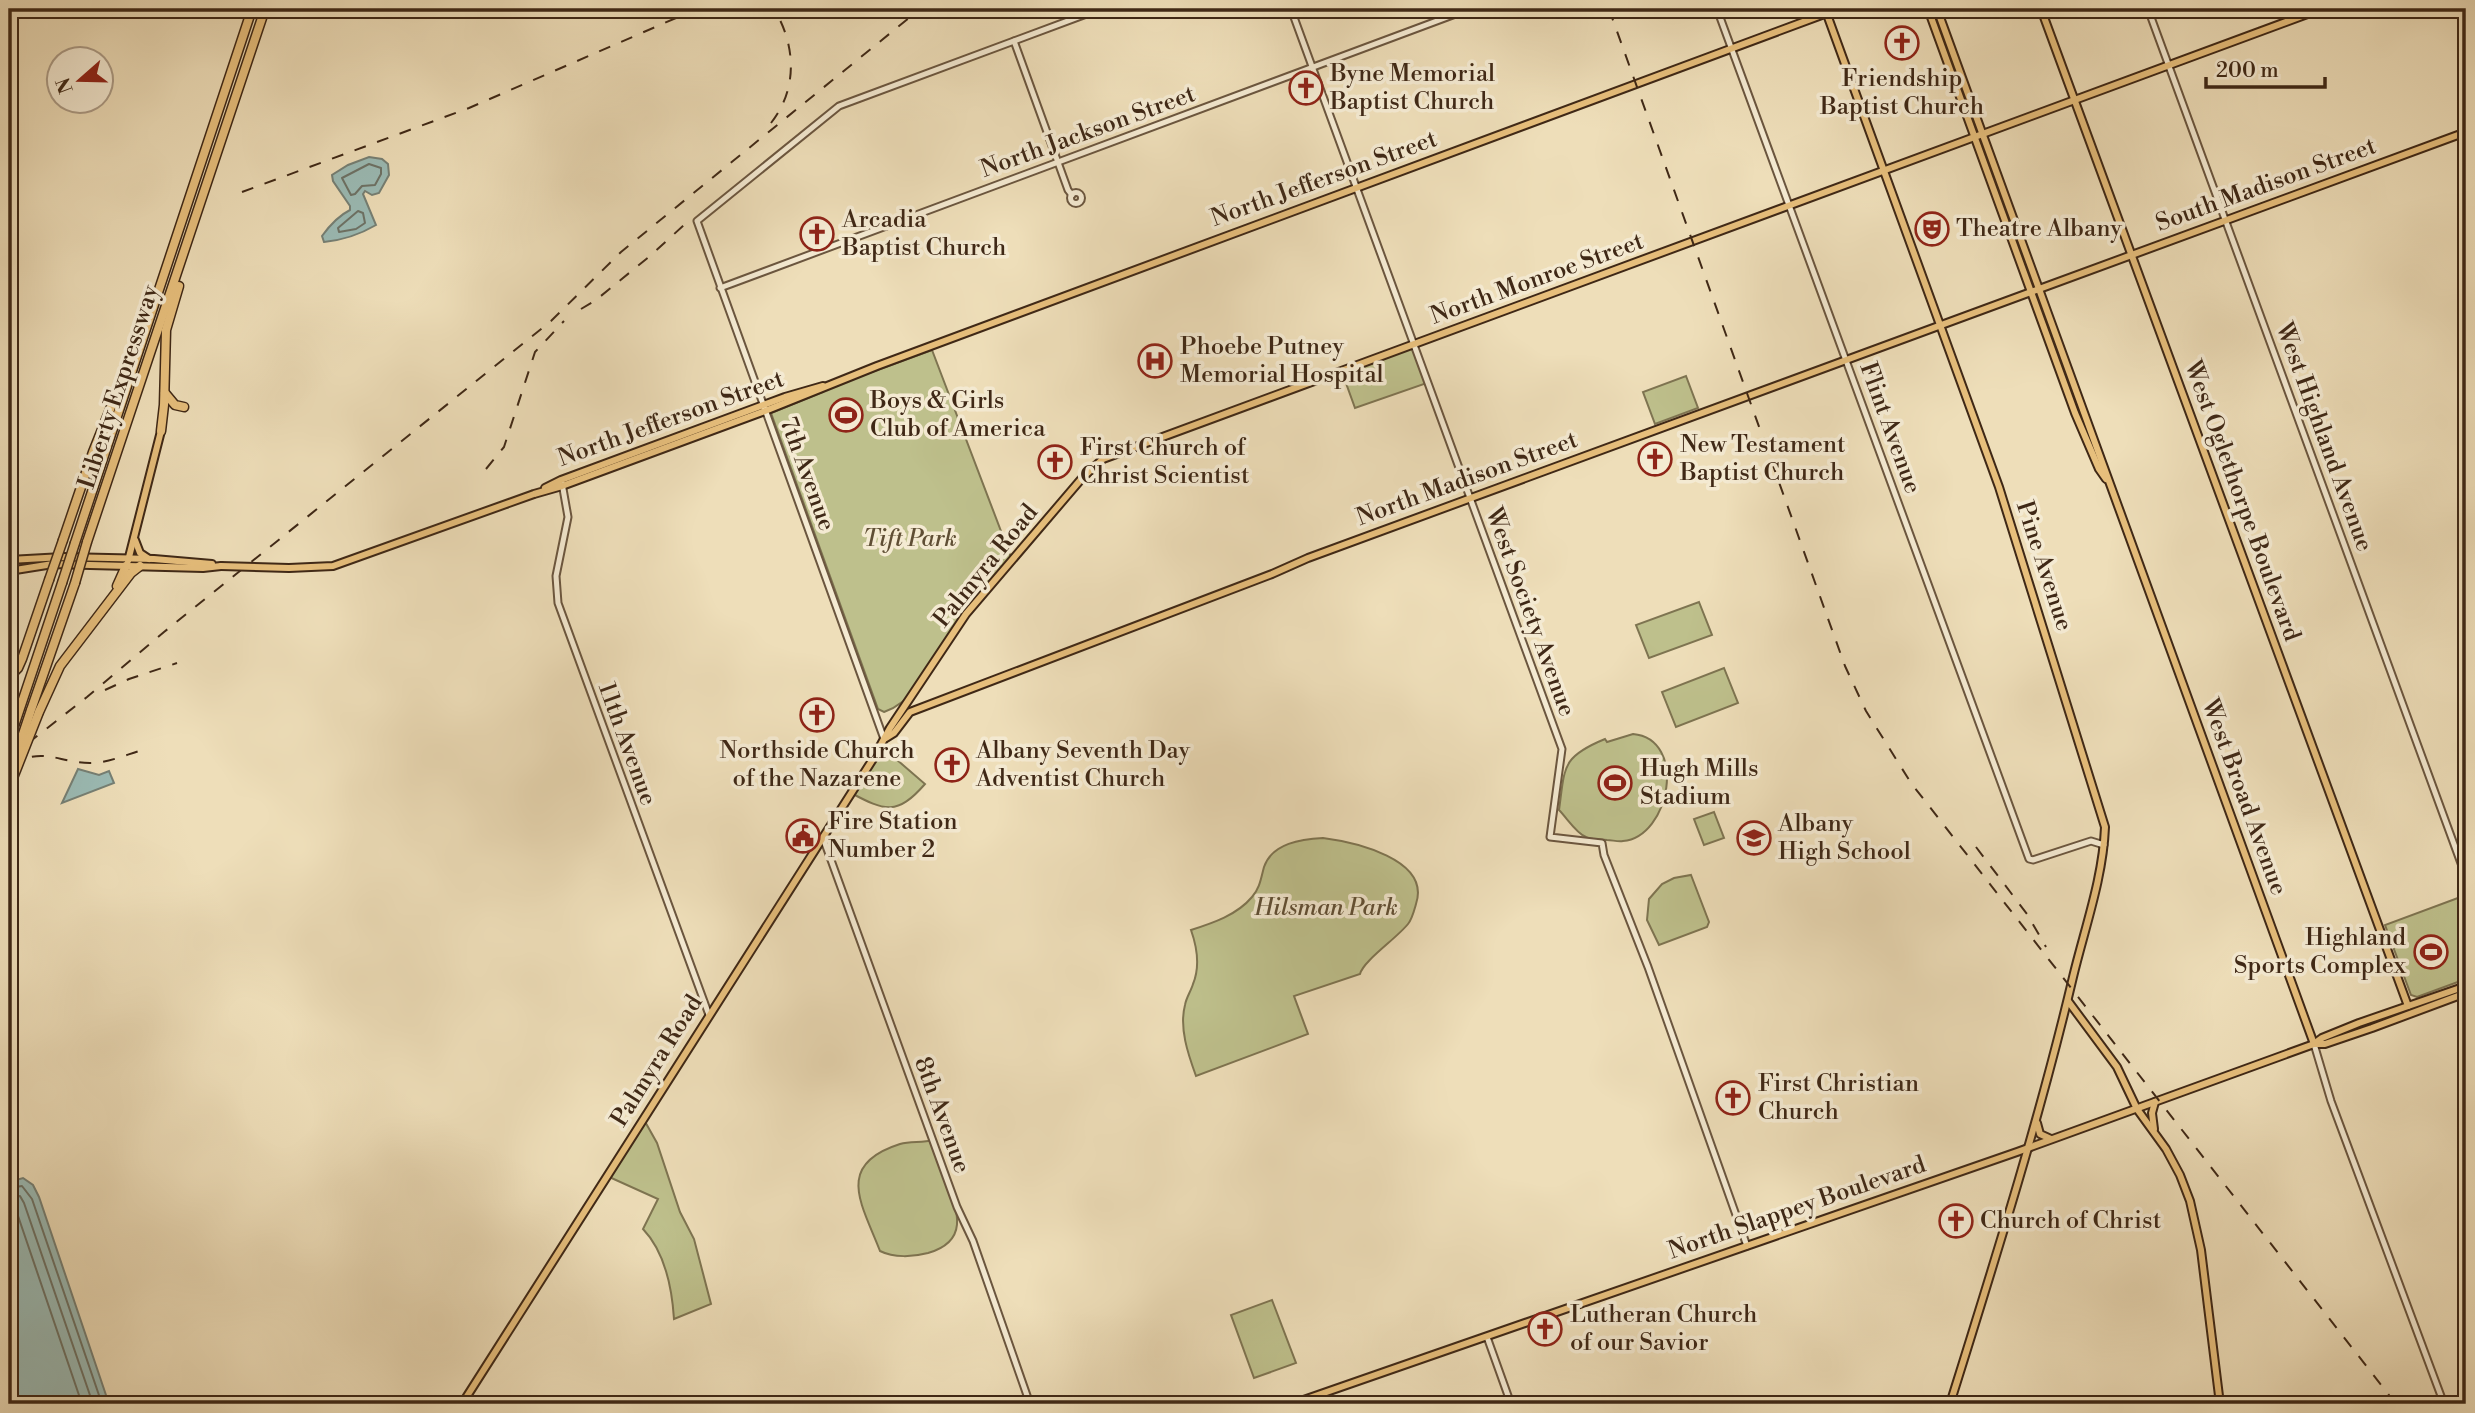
<svg xmlns="http://www.w3.org/2000/svg" width="2475" height="1413" font-family="'Libre Bodoni',serif">
  <style>
    .green { fill: #bec08c; stroke: #7e7451; stroke-width: 2 }
    .water { fill: #9bbbb5; stroke: #768075; stroke-width: 2 }
    .lines { fill: none; stroke-linecap: round; stroke-linejoin: round }
    .shore { stroke: #6d7266; stroke-width: 2 }
    .minor-casing { stroke: #6b563f; stroke-width: 9 }
    .major-casing { stroke: #3f2816; stroke-width: 10 }
    .highway-casing { stroke: #3f2816; stroke-width: 11 }
    .minor { stroke: #f4ead2; stroke-width: 5 }
    .major { stroke: #e7bf7c; stroke-width: 6 }
    .highway { stroke: #e7bf7c; stroke-width: 8 }
    .rail { stroke: #3f2816; stroke-width: 2; stroke-dasharray: 12 12; stroke-linecap: butt }
    .major-bridge-casing { stroke: #3f2816; stroke-width: 10; stroke-linecap: butt }
    .highway-bridge-casing { stroke: #3f2816; stroke-width: 11; stroke-linecap: butt }
    .major-bridge { stroke: #e7bf7c; stroke-width: 6 }
    .highway-bridge { stroke: #e7bf7c; stroke-width: 8 }
    .labels { text-anchor: middle; dominant-baseline: central; stroke-width: 7; stroke-linejoin: round; paint-order: stroke }
    .poi-label { font-size: 24px; fill: #3f2816; stroke: #f4ead2; text-anchor: start }
    .street-label { font-size: 24px; fill: #3f2816; stroke: #f4ead2 }
    .park-label { font-size: 24px; font-style: italic; fill: #5f4e34; stroke: #f4ead2 }
  </style>
  <rect width="100%" height="100%" fill="#eedeb9"/>
  <filter id="stains"><feTurbulence type="fractalNoise" baseFrequency=".00286" numOctaves="4"/><feColorMatrix values="0 0 0 0 .2 0 0 0 0 .09 0 0 0 0 .02 0 0 0 .5 -.17"/></filter>
  <radialGradient id="worn" r=".72"><stop offset=".6" stop-color="#630" stop-opacity="0"/><stop offset="1" stop-color="#630" stop-opacity=".3"/></radialGradient>
  <g class="green">
    <polygon points="1413,345 1427,383 1355,408 1342,372"/>
    <path d="M932,350L1012,560C997,578 980,595 966,614C943,645 922,699 884,712L878,709L771,413L823,392L828,388Z"/>
    <polygon points="1686,376 1698,408 1655,424 1643,392"/>
    <polygon points="1699,602 1712,635 1649,658 1636,625"/>
    <polygon points="1724,668 1738,703 1676,727 1662,692"/>
    <path d="M1633,734C1688,739 1670,837 1623,841C1618,842 1612,840 1607,840C1601,839 1591,840 1586,837C1576,833 1567,818 1559,810C1565,767 1561,757 1605,739L1607,742Z"/>
    <path d="M884,740L889,753L925,784C897,816 885,811 851,793Z"/>
    <polygon points="1714,812 1724,838 1704,845 1694,819"/>
    <path d="M1323,838C1354,842 1431,859 1416,904C1414,911 1412,919 1408,924C1397,938 1363,961 1360,974L1294,996L1308,1034L1196,1076C1188,1054 1179,1028 1185,1005C1186,998 1191,991 1193,984C1200,967 1197,947 1191,930C1213,923 1237,915 1252,897C1260,888 1261,878 1264,867C1272,843 1302,839 1323,838Z"/>
    <polygon points="1691,875 1709,922 1707,927 1659,945 1647,920 1649,899 1662,884 1674,878"/>
    <polygon points="2466,895 2466,979 2417,997 2411,995 2385,925"/>
    <path d="M643,1118L657,1143L680,1212L694,1239L711,1304L674,1319C672,1288 665,1252 643,1229L658,1199L607,1176Z"/>
    <path d="M933,1140C938,1154 942,1168 947,1182C958,1212 969,1241 928,1253C913,1257 894,1258 880,1251C862,1204 834,1165 900,1144C911,1141 922,1143 933,1140Z"/>
    <polygon points="1272,1300 1296,1363 1254,1378 1231,1315"/>
  </g>
  <g class="water">
    <path d="M369,157L382,159L388,164L389,175L379,193L372,195L365,191L363,194L376,225C359,235 344,240 324,242L322,236C330,225 338,216 350,210V206L333,181L332,175L348,165Z"/>
    <polygon points="78,769 99,775 109,771 114,783 62,803"/>
    <polygon points="23,1178 33,1185 39,1197 109,1404 9,1404 9,1182"/>
  </g>
  <g class="lines">
    <g class="shore">
      <polygon points="369,164 381,168 381,174 375,185 362,186 355,194 351,195 342,178"/>
      <polygon points="358,211 363,213 365,223 356,229 339,232 338,228"/>
      <polyline points="9,1188 22,1186 32,1199 102,1404"/>
      <polyline points="9,1197 20,1196 24,1203 93,1404"/>
      <polyline points="9,1207 16,1210 82,1404"/>
    </g>
    <defs>
      <g id="minor">
        <polyline points="1291,9 1562,749 1550,837 1602,843 1604,855 1648,967 1747,1246"/>
        <polyline points="1717,9 2029,859 2033,860 2091,841 2104,845"/>
        <polyline points="2148,9 2466,877"/>
        <polyline points="1014,41 1068,190 1072,195"/>
        <circle cx="1076" cy="198" r="5.5"/>
        <polyline points="720,288 1469,9"/>
        <polyline points="562,483 568,517 556,576 558,603 709,1015"/>
        <polyline points="884,739 697,221 839,106 1100,9"/>
        <polyline points="823,838 957,1207 973,1241 1030,1404"/>
        <polyline points="2314,1044 2331,1101 2444,1404"/>
        <polyline points="1487,1337 1511,1404"/>
      </g>
      <g id="major">
        <path d="M1825,9L1999,487L2105,827C2103,878 2085,927 2073,977C2039,1121 1994,1263 1950,1404"/>
        <polyline points="1928,9 2075,413 2099,469 2106,479"/>
        <polyline points="1937,9 2314,1044"/>
        <polyline points="2041,9 2408,1006"/>
        <polyline points="545,488 561,480 785,397 823,386"/>
        <polyline points="534,494 562,486 765,411 877,366 1838,9"/>
        <polyline points="135,540 140,553 149,559"/>
        <polyline points="9,560 63,557 154,559 212,564"/>
        <polyline points="128,561 161,431"/>
        <polyline points="9,571 53,564 203,568 221,566"/>
        <polyline points="886,738 894,733 910,712 1272,574 1308,558 2466,132"/>
        <polyline points="2068,1001 2117,1067 2137,1109 2166,1149 2180,1175 2190,1201 2201,1250 2220,1404"/>
        <polyline points="2314,1044 2325,1044 2372,1028 2466,993"/>
        <polyline points="2037,1123 2040,1134 2051,1139"/>
        <polyline points="2154,1129 2152,1113 2155,1102"/>
        <polyline points="462,1404 873,759 890,728 966,614 1083,477 1103,459 2321,9"/>
        <polyline points="1292,1404 2017,1152 2314,1044 2322,1038 2359,1023 2466,986"/>
      </g>
      <g id="highway">
        <polyline points="165,393 175,405 184,407"/>
        <polyline points="161,431 164,405 166,330 179,286"/>
        <polyline points="63,540 93,452 137,342"/>
        <polyline points="87,542 265,9"/>
        <polyline points="75,543 252,9"/>
        <polyline points="117,586 126,566"/>
        <polyline points="9,677 18,668 22,659 49,580"/>
        <polyline points="31,710 75,583"/>
        <polyline points="39,712 60,666 131,573 140,566"/>
        <polyline points="9,741 62,583"/>
      </g>
    </defs>
    <use href="#minor" class="minor-casing"/>
    <use href="#major" class="major-casing"/>
    <use href="#highway" class="highway-casing"/>
    <use href="#minor" class="minor"/>
    <use href="#major" class="major"/>
    <use href="#highway" class="highway"/>
    <g class="rail">
      <polyline points="1609,9 1845,666 1866,711 1911,783 2396,1404"/>
      <path d="M771,123C798,89 796,45 774,9"/>
      <polyline points="242,192 469,108 676,18 707,9"/>
      <polyline points="581,309 596,300 650,256 684,225"/>
      <polyline points="486,469 504,447 535,352 564,321"/>
      <polyline points="105,690 129,679 177,663"/>
      <polyline points="9,758 87,697 164,632 551,321 621,252 920,9"/>
      <path d="M9,764C47,747 55,762 90,763C107,763 123,756 139,751"/>
      <polyline points="1976,847 2027,914 2046,947"/>
    </g>
    <defs>
      <polyline id="major-bridge" points="221,566 289,568 333,566 534,494"/>
      <g id="highway-bridge">
        <polyline points="49,580 63,540"/>
        <polyline points="62,583 75,543"/>
        <polyline points="75,583 87,542"/>
        <polyline points="15,758 31,710"/>
        <polyline points="9,788 39,712"/>
      </g>
    </defs>
    <use href="#major-bridge" class="major-bridge-casing"/>
    <use href="#highway-bridge" class="highway-bridge-casing"/>
    <use href="#major-bridge" class="major-bridge"/>
    <use href="#highway-bridge" class="highway-bridge"/>
  </g>
  <defs>
    <symbol id="church-ring" viewBox="-11 -11 22 22"><circle r="9.5" fill="#f4ead2" stroke="#8f2418" stroke-width="1.5"/><path d="M-1.2-6h2.4v3.5h3.3v2.4h-3.3V6h-2.4V-.1h-3.3v-2.4h3.3Z" fill="#8f2418"/></symbol>
    <symbol id="theatre-ring" viewBox="-11 -11 22 22"><circle r="9.5" fill="#f4ead2" stroke="#8f2418" stroke-width="1.5"/><path d="M-5-5.5Q0-4 5-5.5V0Q5 5 0 6Q-5 5-5 0ZM-3.3-2.5H-1v1.5H-3.3ZM1-2.5H3.3v1.5H1ZM-2.8 1Q0 5.5 2.8 1Z" fill="#8f2418"/></symbol>
    <symbol id="hospital-ring" viewBox="-11 -11 22 22"><circle r="9.5" fill="#f4ead2" stroke="#8f2418" stroke-width="1.5"/><path d="M-5-5h3v3.5h4V-5h3V5h-3V1.5h-4V5h-3Z" fill="#8f2418"/></symbol>
    <symbol id="stadium-ring" viewBox="-11 -11 22 22"><circle r="9.5" fill="#f4ead2" stroke="#8f2418" stroke-width="1.5"/><path d="M0-5a6.5 5 0 1 0 0 10a6.5 5 0 1 0 0-10ZM-3.5-1.8h7v3.6h-7Z" fill="#8f2418"/></symbol>
    <symbol id="civic-ring" viewBox="-11 -11 22 22"><circle r="9.5" fill="#f4ead2" stroke="#8f2418" stroke-width="1.5"/><path d="M-.6-6.5H3V-4.5H.6V-3L4-1V1h2V6H-6V1h2V-1L-.6-3ZM-1.2 2.5V6h2.4V2.5Z" fill="#8f2418"/></symbol>
    <symbol id="school-ring" viewBox="-11 -11 22 22"><circle r="9.5" fill="#f4ead2" stroke="#8f2418" stroke-width="1.5"/><path d="M0-5L7-2L0 1L-7-2ZM-4 1L0 2.5L4 1V4Q0 6-4 4Z" fill="#8f2418"/></symbol>
  </defs>
  <g fill-rule="evenodd">
    <use href="#church-ring" x="1883" y="24" width="38" height="38"/>
    <use href="#church-ring" x="1287" y="69" width="38" height="38"/>
    <use href="#theatre-ring" x="1913" y="210" width="38" height="38"/>
    <use href="#church-ring" x="798" y="215" width="38" height="38"/>
    <use href="#hospital-ring" x="1136" y="342" width="38" height="38"/>
    <use href="#stadium-ring" x="827" y="396" width="38" height="38"/>
    <use href="#church-ring" x="1636" y="440" width="38" height="38"/>
    <use href="#church-ring" x="1036" y="443" width="38" height="38"/>
    <use href="#church-ring" x="798" y="696" width="38" height="38"/>
    <use href="#church-ring" x="933" y="746" width="38" height="38"/>
    <use href="#stadium-ring" x="1596" y="764" width="38" height="38"/>
    <use href="#civic-ring" x="784" y="817" width="38" height="38"/>
    <use href="#school-ring" x="1735" y="819" width="38" height="38"/>
    <use href="#stadium-ring" x="2412" y="933" width="38" height="38"/>
    <use href="#church-ring" x="1714" y="1079" width="38" height="38"/>
    <use href="#church-ring" x="1937" y="1202" width="38" height="38"/>
    <use href="#church-ring" x="1526" y="1310" width="38" height="38"/>
  </g>
  <g class="labels">
    <g class="poi-label">
      <text x="1330" y="74">Byne Memorial<tspan x="1330" dy="28">Baptist Church</tspan></text>
      <text x="1902" y="79" text-anchor="middle">Friendship<tspan x="1902" dy="28">Baptist Church</tspan></text>
      <text x="842" y="220">Arcadia<tspan x="842" dy="28">Baptist Church</tspan></text>
      <text x="1956" y="229">Theatre Albany</text>
      <text x="1180" y="347">Phoebe Putney<tspan x="1180" dy="28">Memorial Hospital</tspan></text>
      <text x="870" y="401">Boys &amp; Girls<tspan x="870" dy="28">Club of America</tspan></text>
      <text x="1680" y="445">New Testament<tspan x="1680" dy="28">Baptist Church</tspan></text>
      <text x="1080" y="448">First Church of<tspan x="1080" dy="28">Christ Scientist</tspan></text>
      <text x="817" y="751" text-anchor="middle">Northside Church<tspan x="817" dy="28">of the Nazarene</tspan></text>
      <text x="976" y="751">Albany Seventh Day<tspan x="976" dy="28">Adventist Church</tspan></text>
      <text x="1640" y="769">Hugh Mills<tspan x="1640" dy="28">Stadium</tspan></text>
      <text x="828" y="822">Fire Station<tspan x="828" dy="28">Number 2</tspan></text>
      <text x="1778" y="824">Albany<tspan x="1778" dy="28">High School</tspan></text>
      <text x="2406" y="938" text-anchor="end">Highland<tspan x="2406" dy="28">Sports Complex</tspan></text>
      <text x="1758" y="1084">First Christian<tspan x="1758" dy="28">Church</tspan></text>
      <text x="1980" y="1221">Church of Christ</text>
      <text x="1570" y="1315">Lutheran Church<tspan x="1570" dy="28">of our Savior</tspan></text>
    </g>
    <g class="street-label">
      <text transform="translate(1088 132) rotate(-20)">North Jackson Street</text>
      <text transform="translate(1324 179) rotate(-20)">North Jefferson Street</text>
      <text transform="translate(2266 185) rotate(-20)">South Madison Street</text>
      <text transform="translate(1537 279) rotate(-20)">North Monroe Street</text>
      <text transform="translate(119 387) rotate(-72)">Liberty Expressway</text>
      <text transform="translate(671 419) rotate(-20)">North Jefferson Street</text>
      <text transform="translate(1890 428) rotate(70)">Flint Avenue</text>
      <text transform="translate(2324 437) rotate(70)">West Highland Avenue</text>
      <text transform="translate(807 474) rotate(70)">7th Avenue</text>
      <text transform="translate(1467 479) rotate(-20)">North Madison Street</text>
      <text transform="translate(2242 501) rotate(70)">West Oglethorpe Boulevard</text>
      <text transform="translate(986 566) rotate(-51)">Palmyra Road</text>
      <text transform="translate(2044 566) rotate(72)">Pine Avenue</text>
      <text transform="translate(1530 612) rotate(70)">West Society Avenue</text>
      <text transform="translate(627 744) rotate(70)">11th Avenue</text>
      <text transform="translate(2244 797) rotate(70)">West Broad Avenue</text>
      <text transform="translate(657 1061) rotate(-58)">Palmyra Road</text>
      <text transform="translate(942 1115) rotate(70)">8th Avenue</text>
      <text transform="translate(1797 1208) rotate(-19)">North Slappey Boulevard</text>
    </g>
    <g class="park-label">
      <text x="910" y="539">Tift Park</text>
      <text x="1326" y="908">Hilsman Park</text>
    </g>
  </g>
  <rect width="2475" height="1413" fill="none" stroke="#eedeb9" stroke-width="35"/>
  <rect x="10" y="10" width="2454" height="1392" fill="none" stroke="#3f2816" stroke-width="3.5"/>
  <rect x="18" y="18" width="2440" height="1378" fill="none" stroke="#3f2816" stroke-width="2"/>
  <g transform="translate(80 80) rotate(250)"><circle r="33" fill="#f4ead2" stroke="#ac9c87" stroke-width="2"/>
  <path d="M0-5L12 26L0 18L-12 26Z" fill="#8f2418"/>
  <text y="-10" font-size="19" font-weight="bold" text-anchor="middle" fill="#3f2816">N</text>
  </g>
  <path d="M2206 77v10h119v-10" fill="none" stroke="#3f2816" stroke-width="3.5"/>
  <text x="2216" y="77" font-size="21" fill="#3f2816" stroke="#f4ead2" stroke-width="5" paint-order="stroke">200 m</text>
  <rect width="100%" height="100%" filter="url(#stains)"/>
  <rect width="100%" height="100%" fill="url(#worn)"/>
</svg>
